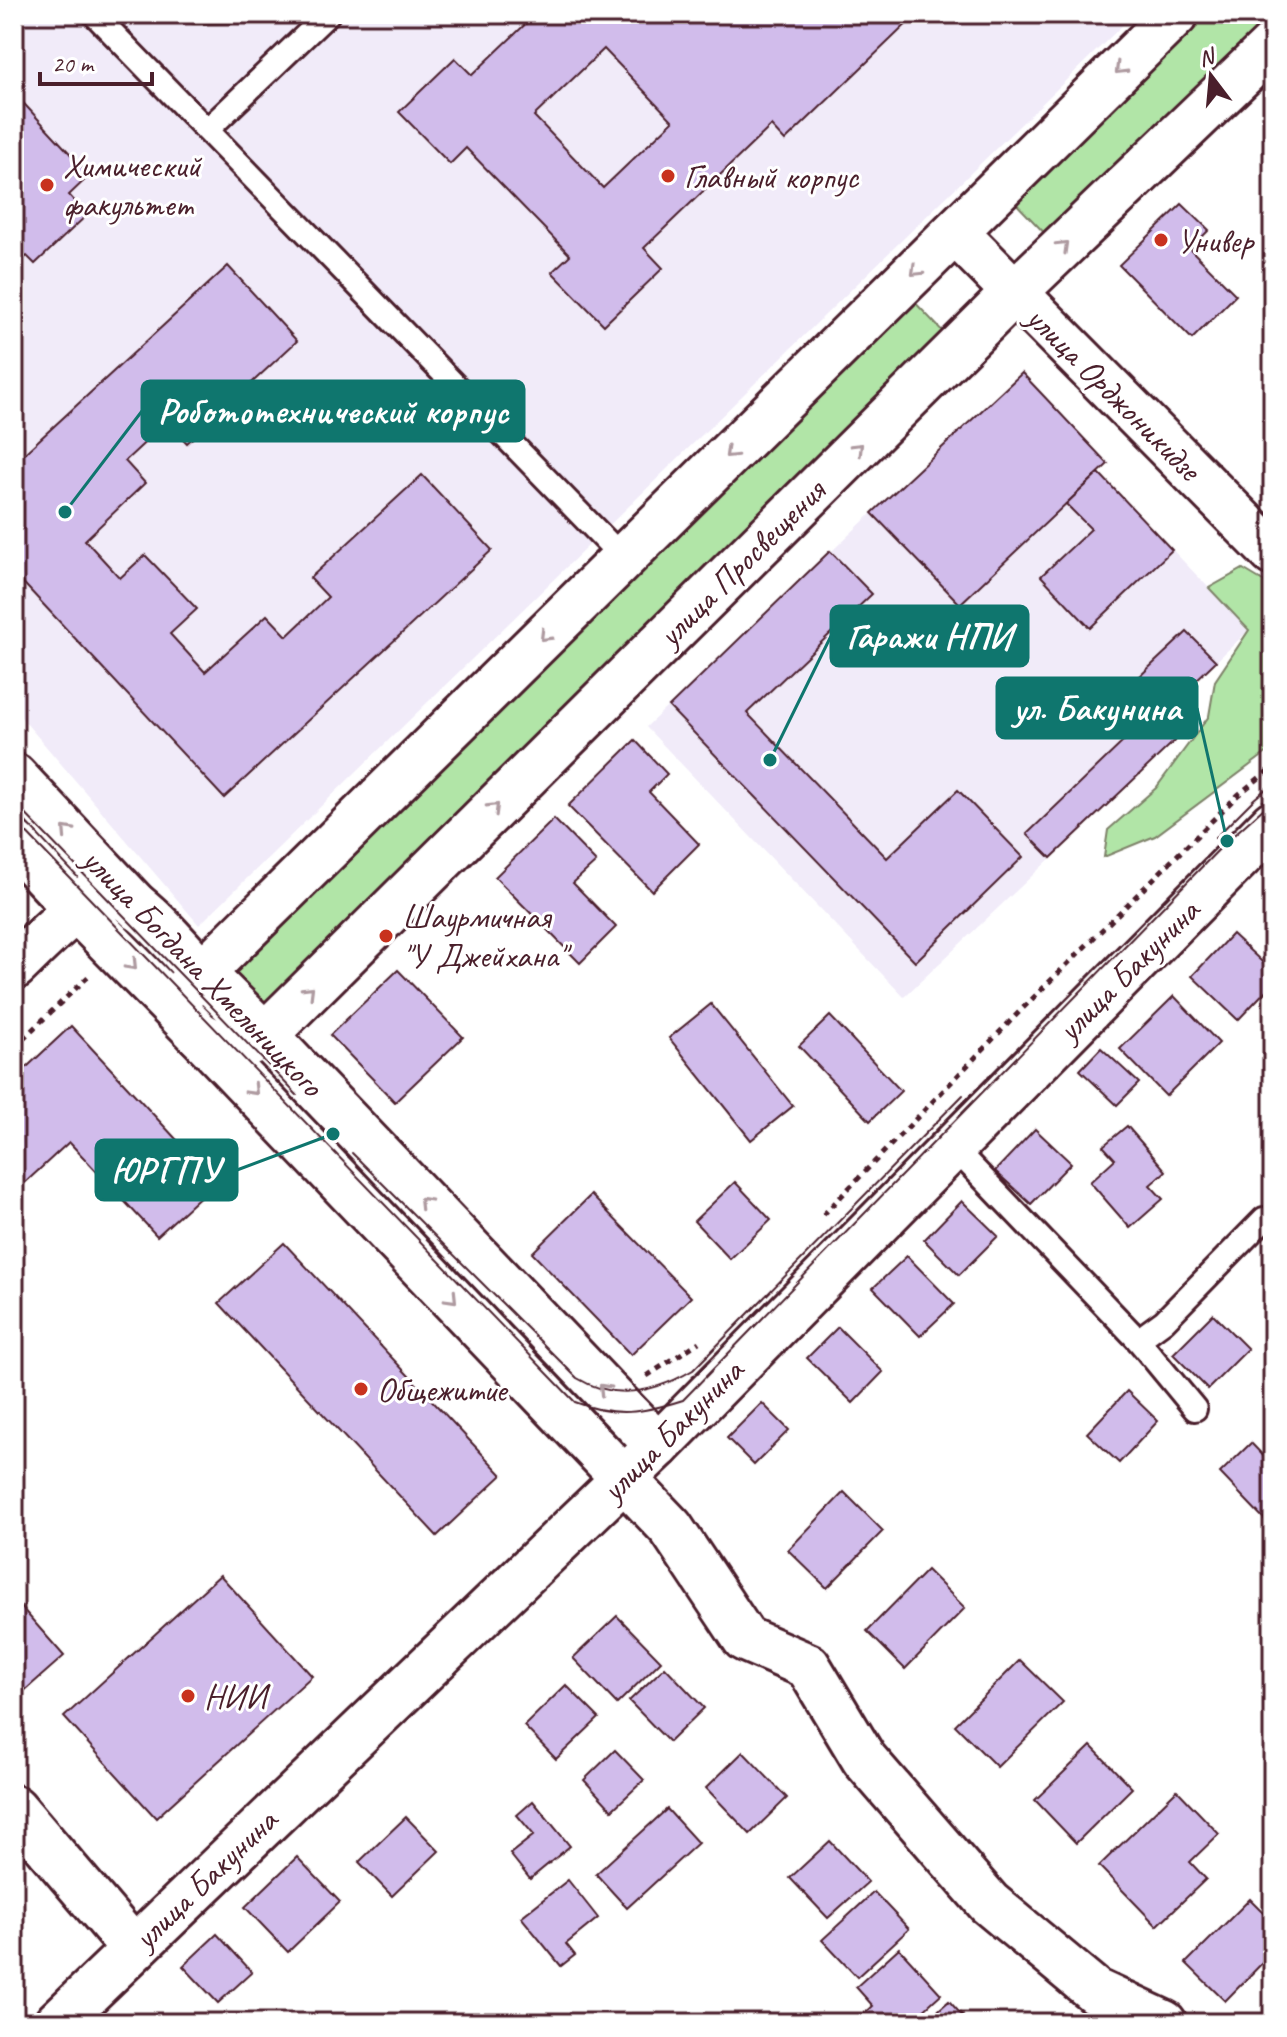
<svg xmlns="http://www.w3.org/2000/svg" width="1287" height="2037" font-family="Caveat,sans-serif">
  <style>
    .built { fill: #f1ebf9 }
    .green { fill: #b1e5a7; stroke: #7e8269; stroke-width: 2 }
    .building { fill: #d1bceb; stroke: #4a1f2b; stroke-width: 2; fill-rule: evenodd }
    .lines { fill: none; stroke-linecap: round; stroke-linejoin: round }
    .service-casing { stroke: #4a1f2b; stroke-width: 28 }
    .minor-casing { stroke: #4a1f2b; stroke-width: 50 }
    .tertiary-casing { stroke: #4a1f2b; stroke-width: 50 }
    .path { stroke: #4a1f2b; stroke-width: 5; stroke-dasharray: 6 6; stroke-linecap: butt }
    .service { stroke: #fff; stroke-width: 22 }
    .minor { stroke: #fff; stroke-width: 44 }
    .tertiary { stroke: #fff; stroke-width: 44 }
    .tram { stroke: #4a1f2b; stroke-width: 2 }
    .oneway { stroke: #ae9aa0 }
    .poi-dot { fill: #c8321e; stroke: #fff; stroke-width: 3 }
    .labels { text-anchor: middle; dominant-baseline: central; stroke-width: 6; stroke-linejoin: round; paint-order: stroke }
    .poi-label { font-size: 34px; fill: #4a1f2b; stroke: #fff; text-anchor: start }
    .street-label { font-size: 34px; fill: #4a1f2b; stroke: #fff }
    .leader { fill: none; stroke: #0f766e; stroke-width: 3 }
    .callout-dot { fill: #0f766e; stroke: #fff; stroke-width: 3 }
    .callout { fill: #0f766e; stroke: #0f766e; stroke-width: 3 }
    .callout-label { font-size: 36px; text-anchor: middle; font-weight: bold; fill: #fff }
  </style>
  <rect width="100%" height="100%" fill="#fff"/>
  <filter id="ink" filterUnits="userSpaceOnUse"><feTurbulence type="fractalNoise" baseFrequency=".0125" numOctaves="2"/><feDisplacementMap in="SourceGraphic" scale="16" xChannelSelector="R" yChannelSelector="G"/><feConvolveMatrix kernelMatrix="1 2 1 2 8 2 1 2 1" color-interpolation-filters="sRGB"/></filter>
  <g filter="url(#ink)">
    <g class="built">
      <polygon points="14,14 1134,14 199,925 14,709"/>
      <polygon points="1099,473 1249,630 1165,710 1185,731 904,997 646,727 872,513 960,604"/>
    </g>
    <g class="green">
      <polygon points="161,14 276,14 263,22 194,24"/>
      <polygon points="1182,14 1273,14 1273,33 1054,243 1007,194"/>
      <polygon points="905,292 951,340 269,1015 221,964"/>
      <polygon points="1243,569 1273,587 1273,748 1155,836 1104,857 1108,830 1156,788 1209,716 1215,681 1249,630 1209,588"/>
    </g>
    <g class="building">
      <path d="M536,14H917L785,141L771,126L644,248L663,268L604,325L552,272L570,255L466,148L450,164L399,112L455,58L472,75ZM604,49L673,121L603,188L534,116Z"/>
      <polygon points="14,93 90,175 69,195 87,215 35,264 27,256 14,267"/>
      <polygon points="1182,204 1209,230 1190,249 1236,295 1192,339 1119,265"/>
      <polygon points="228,266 297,341 187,443 167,422 125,461 145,483 85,540 120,578 145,555 197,609 170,634 205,672 267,615 287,636 328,597 310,578 422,475 492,550 224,798 14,573 14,463"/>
      <polygon points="1022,373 1108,464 960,604 872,513"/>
      <polygon points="1099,473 1172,550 1090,628 1041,576 1091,529 1066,504"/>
      <polygon points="830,551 872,594 747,713 887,858 958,790 1023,857 915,962 669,707"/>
      <polygon points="1187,632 1216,661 1165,710 1185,731 1051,858 1027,834 1149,717 1124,691"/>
      <polygon points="635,740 667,774 649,792 699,844 652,891 568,806"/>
      <polygon points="554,819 596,862 573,883 616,927 580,963 495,877"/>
      <polygon points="1232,934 1273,972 1273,983 1238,1020 1192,976"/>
      <polygon points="398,970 463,1037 395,1102 330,1035"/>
      <polygon points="1174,996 1219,1043 1166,1096 1120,1049"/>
      <polygon points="711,1004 793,1106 751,1140 669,1038"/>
      <polygon points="830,1016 901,1091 870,1121 799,1046"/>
      <polygon points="71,1026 216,1182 157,1236 69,1142 14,1193 14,1079"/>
      <polygon points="1101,1048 1139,1083 1117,1105 1080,1070"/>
      <polygon points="1127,1126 1166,1171 1150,1185 1163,1199 1130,1228 1090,1182 1115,1159 1103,1146"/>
      <polygon points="1035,1129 1071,1163 1031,1204 995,1171"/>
      <polygon points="735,1182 771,1220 730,1259 694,1221"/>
      <polygon points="591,1195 691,1297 631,1355 532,1253"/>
      <polygon points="962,1201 998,1236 959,1275 924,1240"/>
      <polygon points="284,1243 502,1475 437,1536 219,1303"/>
      <polygon points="907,1256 954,1304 920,1336 873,1288"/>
      <polygon points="1213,1314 1248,1349 1208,1389 1173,1354"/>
      <polygon points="838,1327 883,1372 853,1403 807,1358"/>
      <polygon points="1127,1391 1158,1421 1119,1463 1087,1433"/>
      <polygon points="762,1403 789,1430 754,1465 727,1438"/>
      <polygon points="1251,1443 1273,1466 1273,1516 1267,1522 1220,1473"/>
      <polygon points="844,1492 883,1531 827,1588 788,1550"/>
      <polygon points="927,1570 965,1608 905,1669 867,1631"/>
      <polygon points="220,1575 312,1676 156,1818 64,1717"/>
      <polygon points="14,1599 64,1656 14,1700"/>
      <polygon points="617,1616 661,1661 617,1704 573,1658"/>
      <polygon points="1020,1660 1063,1702 997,1767 955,1725"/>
      <polygon points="665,1667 704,1708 669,1742 629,1701"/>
      <polygon points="566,1685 599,1718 556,1759 524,1726"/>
      <polygon points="1091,1746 1132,1788 1076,1843 1035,1800"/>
      <polygon points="615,1750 644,1780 612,1810 584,1780"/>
      <polygon points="743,1752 787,1798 750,1834 706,1788"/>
      <polygon points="1177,1790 1219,1834 1190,1862 1206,1879 1157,1926 1099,1866"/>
      <polygon points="533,1801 570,1846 530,1879 510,1854 534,1835 517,1815"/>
      <polygon points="667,1809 698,1843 627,1908 596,1874"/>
      <polygon points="406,1817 439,1851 392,1896 359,1862"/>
      <polygon points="830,1841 868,1882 828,1918 790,1878"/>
      <polygon points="297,1857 340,1902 288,1952 245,1907"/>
      <polygon points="568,1880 598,1918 566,1944 575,1955 561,1966 521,1917"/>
      <polygon points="874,1892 909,1929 857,1977 822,1940"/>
      <polygon points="1250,1899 1273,1922 1273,1952 1225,2001 1186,1963"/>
      <polygon points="217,1934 252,1972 218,2003 183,1966"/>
      <polygon points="899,1948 941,1994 909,2023 854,2023 873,2006 856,1987"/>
      <polygon points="949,2001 969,2023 924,2023"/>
    </g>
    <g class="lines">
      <defs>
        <g id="service">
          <polyline points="94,14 623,558"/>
          <polyline points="207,130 328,14"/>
          <polyline points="953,1147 1138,1340 1195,1409"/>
          <polyline points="1138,1340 1164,1321 1264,1219"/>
        </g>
        <g id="minor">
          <polyline points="955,232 1273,553"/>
          <polyline points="14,776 139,909"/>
          <polyline points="14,843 77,910 104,882"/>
          <polyline points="176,999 202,973 265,1035 658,1446"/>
          <polyline points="199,1034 671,1528 745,1639 808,1666 864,1759 989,1903 1095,1991 1164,2023"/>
          <polyline points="14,1808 133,1948"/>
          <polyline points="57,2023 658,1446 1273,823"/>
        </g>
        <g id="tertiary">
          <path d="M77,910L199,1034C223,1047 241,1051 265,1035L1014,293L1273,45"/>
          <path d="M14,967C35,948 89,886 120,896C143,904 184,954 202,973L1176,14"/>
        </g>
      </defs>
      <use href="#service" class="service-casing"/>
      <use href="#minor" class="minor-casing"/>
      <use href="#tertiary" class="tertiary-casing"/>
      <g class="path">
        <polyline points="14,1047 89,976"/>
        <polyline points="823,1215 1023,1008 1238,795 1273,767"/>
        <polyline points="647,1376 699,1342"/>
      </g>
      <use href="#service" class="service"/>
      <use href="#minor" class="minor"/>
      <use href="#tertiary" class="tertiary"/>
      <g class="tram">
        <polyline points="14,802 297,1095"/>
        <path d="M14,820L575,1402C616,1418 642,1413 683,1400L1227,841L1273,800"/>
        <polyline points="1215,838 1254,799 1273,783"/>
        <path d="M352,1153L577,1378C616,1402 656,1392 693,1370L963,1095"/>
      </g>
    </g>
    <defs><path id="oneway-chevron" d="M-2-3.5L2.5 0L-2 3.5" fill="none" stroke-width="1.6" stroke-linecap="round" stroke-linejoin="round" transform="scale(2)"/></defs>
    <g class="oneway">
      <use href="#oneway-chevron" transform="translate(1120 69) rotate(135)"/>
      <use href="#oneway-chevron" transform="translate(1063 246) rotate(-44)"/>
      <use href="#oneway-chevron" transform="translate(916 271) rotate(136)"/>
      <use href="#oneway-chevron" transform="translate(858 448) rotate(-45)"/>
      <use href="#oneway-chevron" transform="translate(730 453) rotate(136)"/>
      <use href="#oneway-chevron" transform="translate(545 636) rotate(135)"/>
      <use href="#oneway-chevron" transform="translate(494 808) rotate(-45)"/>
      <use href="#oneway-chevron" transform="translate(67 831) rotate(-133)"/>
      <use href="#oneway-chevron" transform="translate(132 965) rotate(46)"/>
      <use href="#oneway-chevron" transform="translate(309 991) rotate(-45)"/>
      <use href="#oneway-chevron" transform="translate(253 1090) rotate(46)"/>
      <use href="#oneway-chevron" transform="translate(424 1202) rotate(-134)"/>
      <use href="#oneway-chevron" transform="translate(452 1298) rotate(46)"/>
      <use href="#oneway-chevron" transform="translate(604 1389) rotate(-134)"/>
    </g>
  </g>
  <g class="poi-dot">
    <circle cx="668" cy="176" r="8"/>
    <circle cx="47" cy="185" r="8"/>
    <circle cx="1161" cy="240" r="8"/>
    <circle cx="386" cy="936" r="8"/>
    <circle cx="361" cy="1389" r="8"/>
    <circle cx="188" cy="1696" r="8"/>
  </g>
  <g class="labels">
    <g class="poi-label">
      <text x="63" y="165">Химический<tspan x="63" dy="39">факультет</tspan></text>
      <text x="684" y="176">Главный корпус</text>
      <text x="1177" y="240">Универ</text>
      <text x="402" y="916">Шаурмичная<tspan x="402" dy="39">"У Джейхана"</tspan></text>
      <text x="377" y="1389">Общежитие</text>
      <text x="204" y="1696">НИИ</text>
    </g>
    <g class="street-label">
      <text transform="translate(1114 393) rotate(45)">улица Орджоникидзе</text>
      <text transform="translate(741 563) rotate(-45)">улица Просвещения</text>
      <text transform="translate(1128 970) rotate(-45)">улица Бакунина</text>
      <text transform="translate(203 972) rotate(46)">улица Богдана Хмельницкого</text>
      <text transform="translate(672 1430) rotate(-45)">улица Бакунина</text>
      <text transform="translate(205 1879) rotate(-44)">улица Бакунина</text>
    </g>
  </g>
  <path class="leader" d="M65 512L142 411M770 760L831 636M1227 841L1197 708M333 1134L237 1170"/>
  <g class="callout-dot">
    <circle cx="65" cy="512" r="8"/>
    <circle cx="770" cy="760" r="8"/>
    <circle cx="1227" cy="841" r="8"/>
    <circle cx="333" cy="1134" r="8"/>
  </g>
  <g class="callout">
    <rect x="142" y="381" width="382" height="60" rx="8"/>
    <rect x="831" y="606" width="197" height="60" rx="8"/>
    <rect x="997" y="678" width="200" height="60" rx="8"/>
    <rect x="96" y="1140" width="141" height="60" rx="8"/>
  </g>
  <g class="callout-label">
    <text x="333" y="423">Робототехнический корпус</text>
    <text x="929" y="648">Гаражи НПИ</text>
    <text x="1097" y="720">ул. Бакунина</text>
    <text x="166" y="1182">ЮРГПУ</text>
  </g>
  <rect width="1287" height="2037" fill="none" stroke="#fff" stroke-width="48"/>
  <rect x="24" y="24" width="1239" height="1989" fill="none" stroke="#4a1f2b" stroke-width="3" filter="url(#ink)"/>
  <g transform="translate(1211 76) rotate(344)" stroke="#ffffff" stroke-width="6" paint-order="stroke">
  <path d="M0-6L14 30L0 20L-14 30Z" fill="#4a1f2b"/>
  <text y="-12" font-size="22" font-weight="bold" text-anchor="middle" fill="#4a1f2b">N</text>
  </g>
  <path d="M40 72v12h112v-12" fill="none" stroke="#4a1f2b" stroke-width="4"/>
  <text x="52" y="72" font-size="24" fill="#4a1f2b" stroke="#ffffff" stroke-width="6" paint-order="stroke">20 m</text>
</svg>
